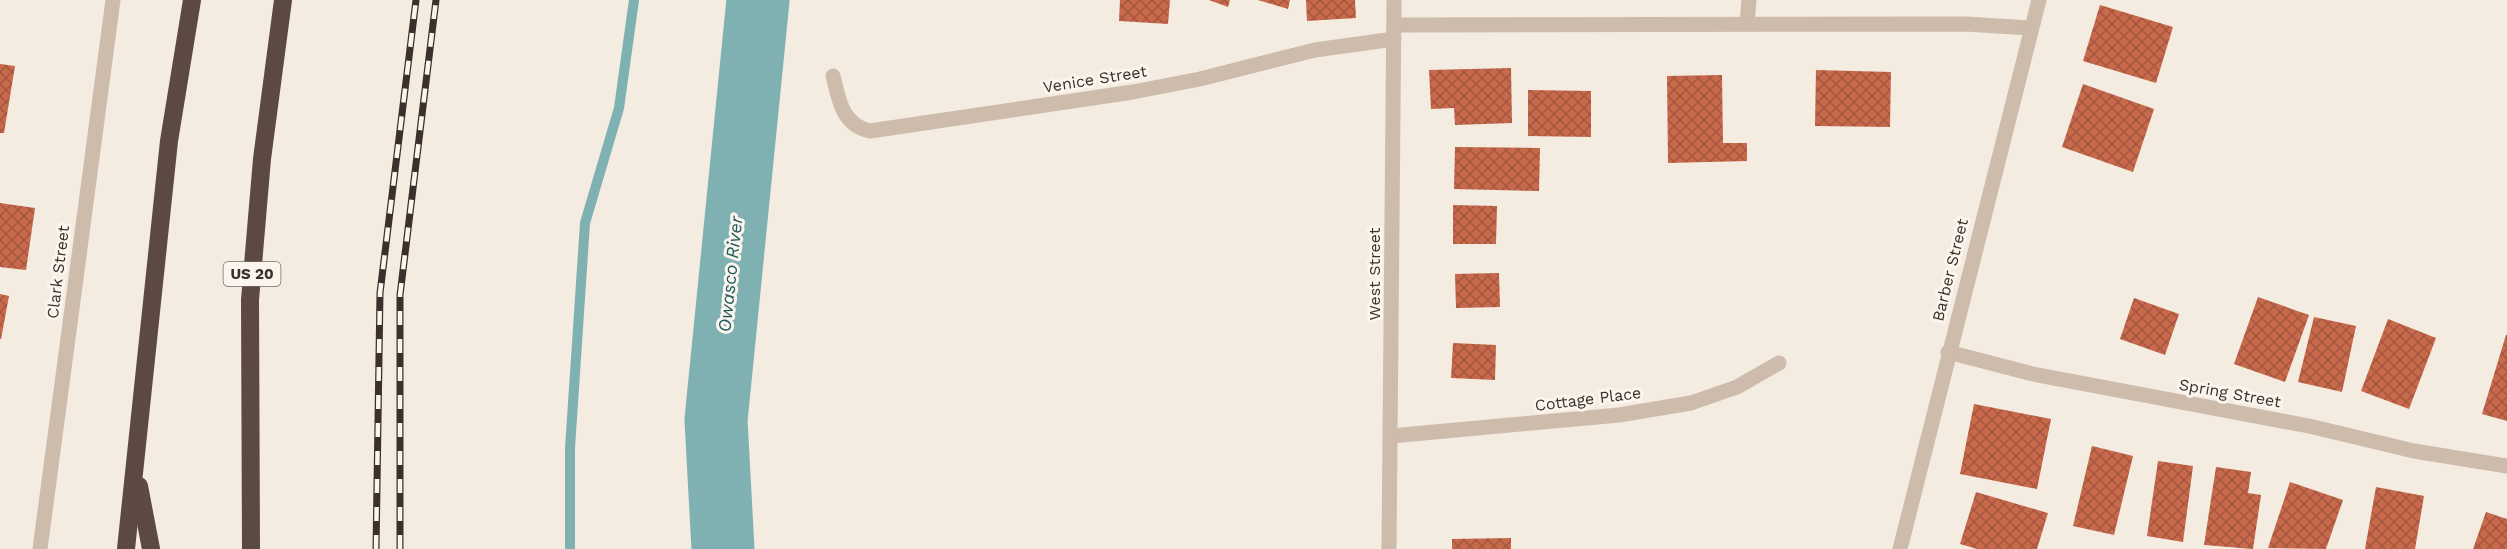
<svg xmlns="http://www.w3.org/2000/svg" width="2507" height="549" font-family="'Work Sans',sans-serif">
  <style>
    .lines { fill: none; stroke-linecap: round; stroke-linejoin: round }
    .stream { stroke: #7fb0b2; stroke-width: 10 }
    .river { stroke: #7fb0b2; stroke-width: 63 }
    .building { fill: url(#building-cross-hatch) }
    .minor { stroke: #cdbbac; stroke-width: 15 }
    .highway { stroke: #5c4a42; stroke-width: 18 }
    .rail-casing { stroke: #3b302b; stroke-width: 7 }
    .rail { stroke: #fbf5ee; stroke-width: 4.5; stroke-dasharray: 14; stroke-linecap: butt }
    .labels { text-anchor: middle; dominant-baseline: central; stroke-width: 6; stroke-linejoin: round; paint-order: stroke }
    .shield { fill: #fbf5ee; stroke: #756b66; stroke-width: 1.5 }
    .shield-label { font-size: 15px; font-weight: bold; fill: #3b302b }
    .street-label { font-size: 16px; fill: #3b302b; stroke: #fbf5ee }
    .water-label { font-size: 18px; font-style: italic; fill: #1f5a5e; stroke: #fbf5ee }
  </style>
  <defs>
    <pattern id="building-cross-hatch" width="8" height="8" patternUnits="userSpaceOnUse" patternTransform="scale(1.5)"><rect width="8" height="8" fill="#c8694b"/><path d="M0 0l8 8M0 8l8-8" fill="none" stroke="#a4573f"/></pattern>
  </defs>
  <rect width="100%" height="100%" fill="#f4ebe1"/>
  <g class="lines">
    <polyline class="stream" points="570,549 570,448 585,223 619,108 634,0"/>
    <polyline class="river" points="723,549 716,420 758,0"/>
  </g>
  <g class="building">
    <polygon points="1120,0 1170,0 1168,24 1119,21"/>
    <polygon points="1209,0 1230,0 1228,7"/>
    <polygon points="1258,0 1290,0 1288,9"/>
    <polygon points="1306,0 1355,0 1356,18 1307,21"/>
    <polygon points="2100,5 2173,27 2156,83 2083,61"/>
    <polygon points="0,64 15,66 4,133 0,133"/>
    <polygon points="1511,68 1512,123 1455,125 1454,108 1431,109 1429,70"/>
    <polygon points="1816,70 1891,72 1890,127 1815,126"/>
    <polygon points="1722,75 1723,143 1747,143 1747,161 1668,163 1667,76"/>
    <polygon points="2083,84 2154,109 2133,172 2062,147"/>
    <polygon points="1528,90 1591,91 1591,137 1528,136"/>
    <polygon points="1455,147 1540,148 1539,191 1454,189"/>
    <polygon points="0,203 35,208 26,270 0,267"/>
    <polygon points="1453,205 1497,206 1496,244 1453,244"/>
    <polygon points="1499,273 1500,307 1456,308 1455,274"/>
    <polygon points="0,294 9,296 1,339 0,339"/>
    <polygon points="2258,297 2309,315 2285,382 2234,364"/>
    <polygon points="2134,298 2179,314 2165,355 2120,339"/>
    <polygon points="2314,317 2356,326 2342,392 2298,382"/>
    <polygon points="2388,319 2436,338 2409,409 2361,391"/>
    <polygon points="2506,335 2507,335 2507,421 2482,414"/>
    <polygon points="1453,343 1496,345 1495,380 1451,378"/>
    <polygon points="1974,404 2051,419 2037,489 1960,474"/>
    <polygon points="2092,446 2133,456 2114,535 2073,526"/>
    <polygon points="2158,461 2193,466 2183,542 2147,536"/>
    <polygon points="2216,467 2251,472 2248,493 2261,495 2253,549 2204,545"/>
    <polygon points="2290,482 2343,500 2326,549 2268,548"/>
    <polygon points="2376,487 2424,496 2415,549 2365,549"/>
    <polygon points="1976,492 2048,513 2037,549 1977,549 1960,544"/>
    <polygon points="2486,512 2507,519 2507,549 2473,549"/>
    <polygon points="1511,538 1511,549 1452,549 1452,539"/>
  </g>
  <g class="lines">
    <g class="minor">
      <polyline points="1747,24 1749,0"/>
      <polyline points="1394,25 1966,24 2030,28"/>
      <path d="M833,76C839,100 842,125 870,131L1133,92L1200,79L1315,50L1394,39"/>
      <polyline points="1948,352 2033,374 2309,426 2414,451 2507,466"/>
      <polyline points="1391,436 1619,415 1691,403 1737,387 1779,363"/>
      <polyline points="40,549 113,0"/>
      <polyline points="1389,549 1394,0"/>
      <polyline points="1900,549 2039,0"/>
    </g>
    <g class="highway">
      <polyline points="139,486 151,549"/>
      <polyline points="126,549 169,141 192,0"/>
      <polyline points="251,549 250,300 262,159 283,0"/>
    </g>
    <defs>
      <g id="rail">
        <polyline points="376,549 380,293 416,0"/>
        <polyline points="400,549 400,295 436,0"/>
      </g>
    </defs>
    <use href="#rail" class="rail-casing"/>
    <use href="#rail" class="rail"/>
  </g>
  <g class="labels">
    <rect class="shield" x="223.5" y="262" width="57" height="24" rx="4.5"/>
    <g class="shield-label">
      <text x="252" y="274">US 20</text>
    </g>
    <g class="street-label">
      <text transform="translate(1095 79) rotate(-9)">Venice Street</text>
      <text transform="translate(1950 270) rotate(-76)">Barber Street</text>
      <text transform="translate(58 272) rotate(-83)">Clark Street</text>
      <text transform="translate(1374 274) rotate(-90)">West Street</text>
      <text transform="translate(2230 393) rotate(10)">Spring Street</text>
      <text transform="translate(1588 399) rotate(-7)">Cottage Place</text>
    </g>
    <g class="water-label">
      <text transform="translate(730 274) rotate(-84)">Owasco River</text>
    </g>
  </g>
</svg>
